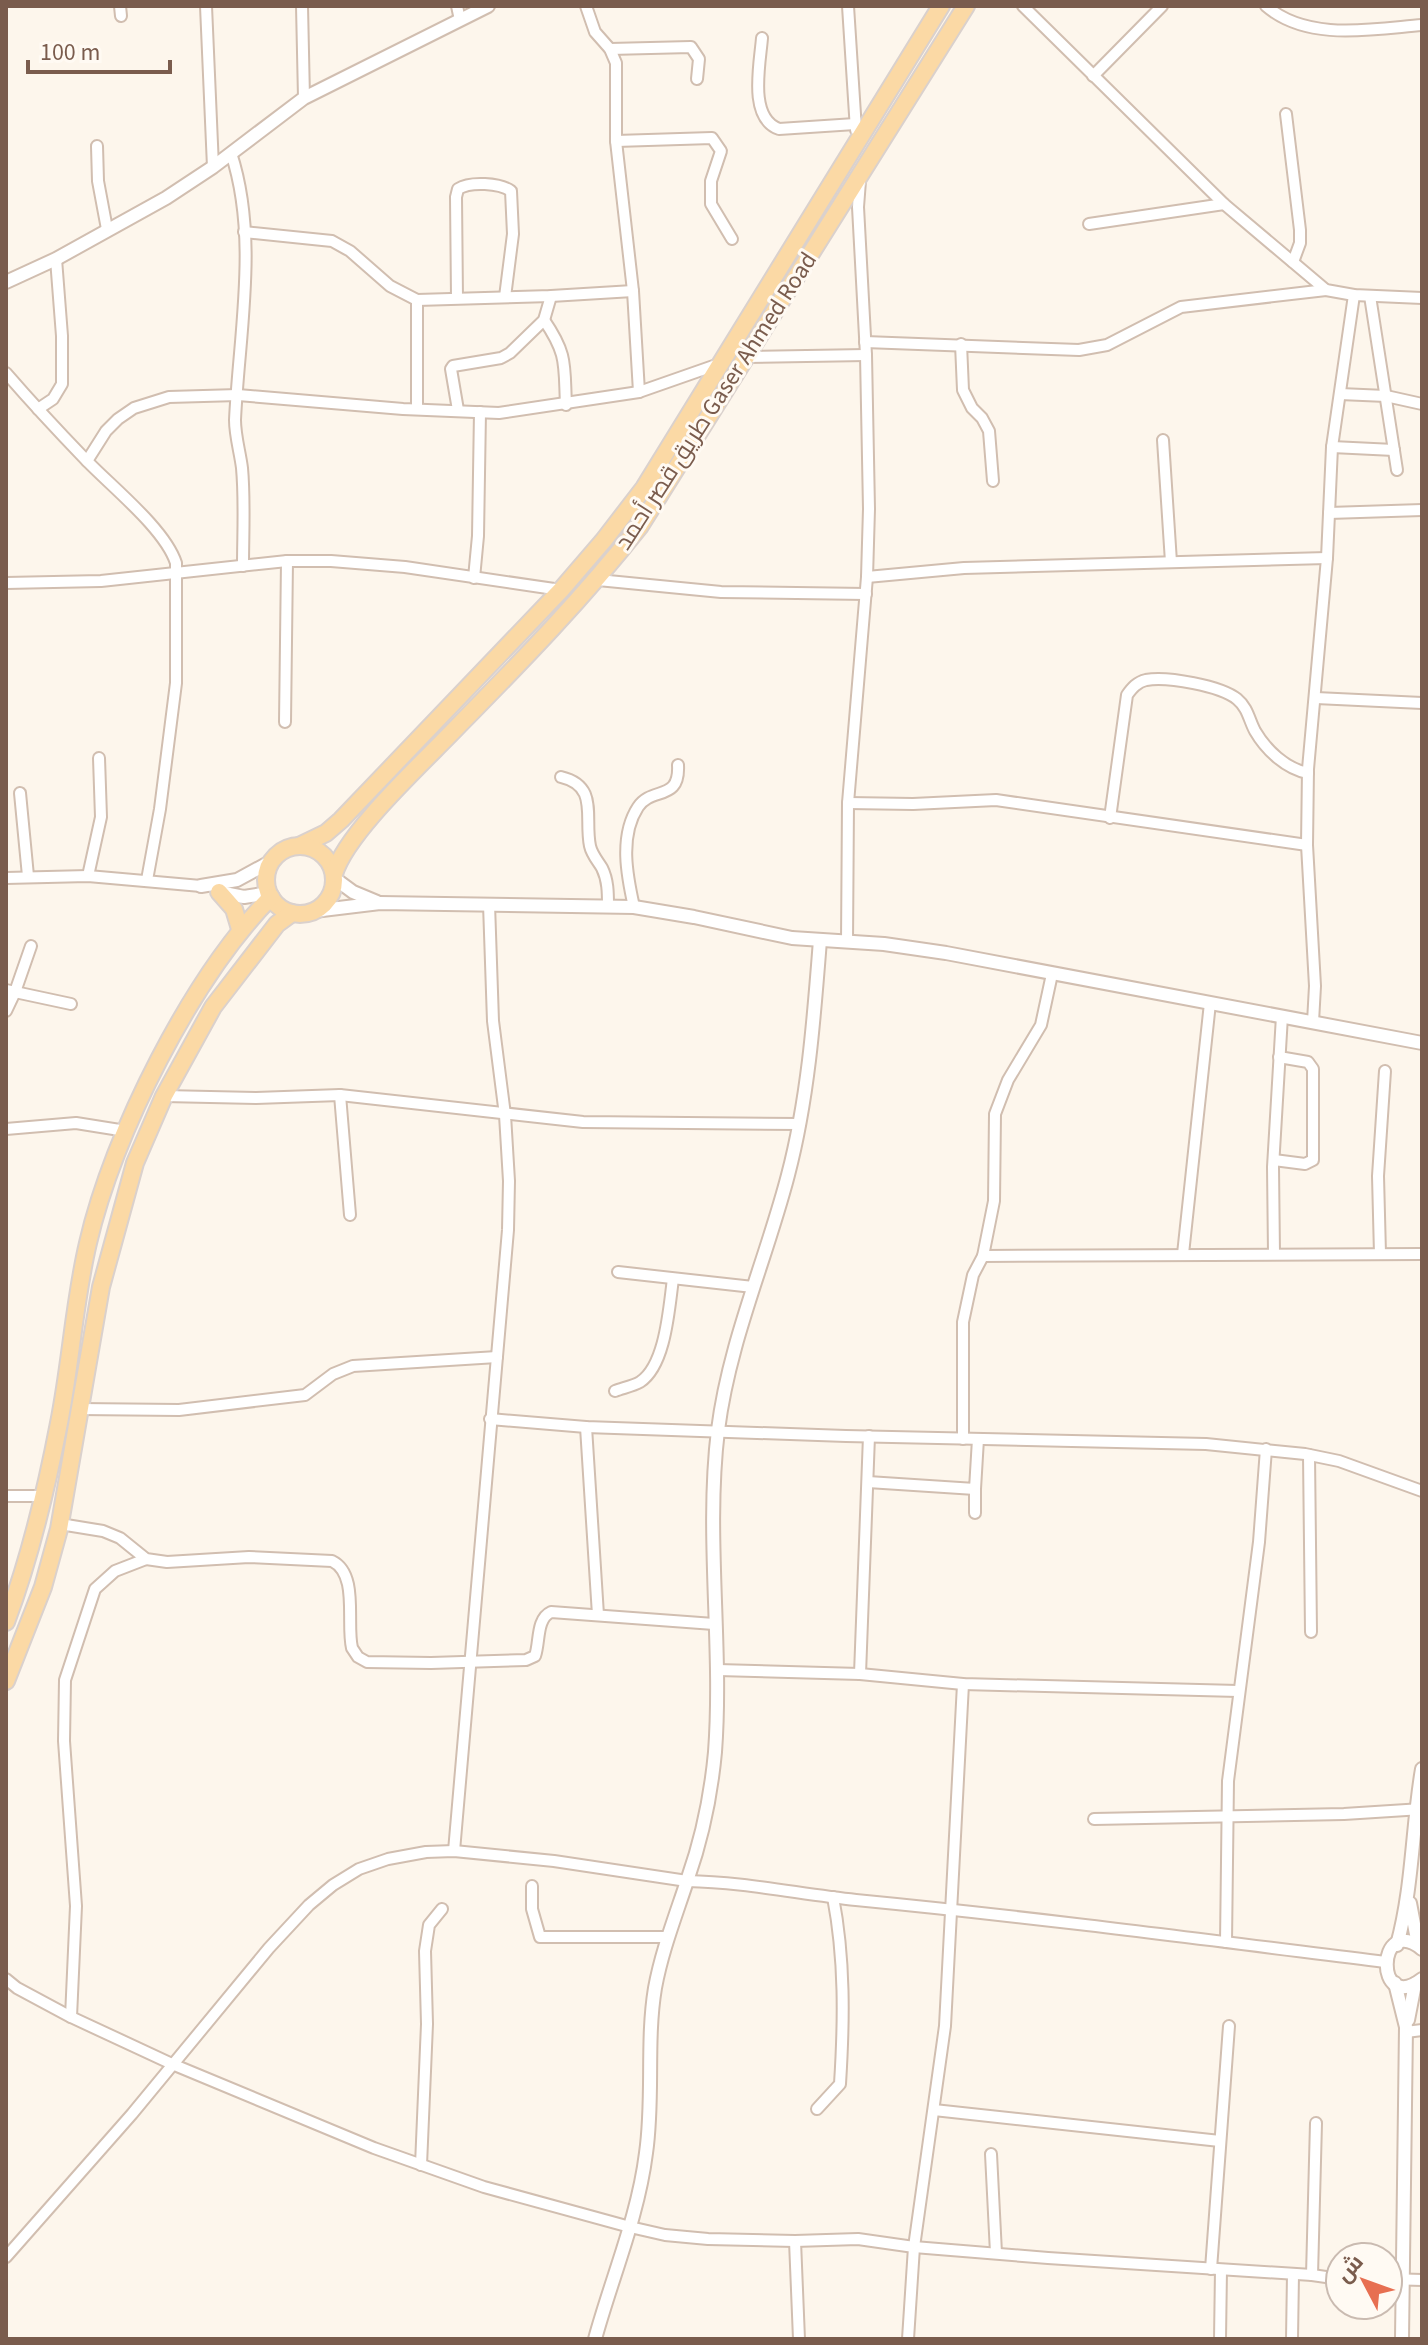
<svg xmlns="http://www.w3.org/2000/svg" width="1428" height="2345" font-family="'Source Sans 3',Cairo,sans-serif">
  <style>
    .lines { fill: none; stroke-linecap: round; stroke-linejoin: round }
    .minor-casing { stroke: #d1beb0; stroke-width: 14 }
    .tertiary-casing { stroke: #d1beb0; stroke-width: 16 }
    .primary-casing { stroke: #dad1cd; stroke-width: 20 }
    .minor { stroke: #fff; stroke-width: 10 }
    .tertiary { stroke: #fff; stroke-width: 12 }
    .primary { stroke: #fbd9a5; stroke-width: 16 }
    .labels { text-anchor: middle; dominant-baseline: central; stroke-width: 6; stroke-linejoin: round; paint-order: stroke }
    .street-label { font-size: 24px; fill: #7a5c4d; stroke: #fffaf3 }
  </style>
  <rect width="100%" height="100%" fill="#fdf6ec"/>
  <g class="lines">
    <defs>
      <g id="minor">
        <polyline points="120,6 121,16"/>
        <polyline points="206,6 213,167"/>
        <polyline points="302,6 304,98"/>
        <polyline points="457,6 460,20"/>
        <polyline points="586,6 595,32 610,49 616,63 616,141 633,291 639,392"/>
        <polyline points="848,6 856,130"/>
        <polyline points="1023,6 1224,204 1326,290 1354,295 1422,298"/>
        <path d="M1266,6C1308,42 1373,29 1422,25"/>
        <path d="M762,38C760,64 748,118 779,129L855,124"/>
        <polyline points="610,49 691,47 699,59 697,79"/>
        <polyline points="1093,76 1162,6"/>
        <polyline points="1286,114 1300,230 1300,243 1293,262"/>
        <polyline points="616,141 712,138 721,151 711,181 711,204 732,239"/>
        <polyline points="97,146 98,181 107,229"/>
        <path d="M231,153C259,238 239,333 235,420C235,436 240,452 242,468C245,501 243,534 243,566"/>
        <polyline points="1089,224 1224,204"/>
        <polyline points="244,232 332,241 350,251 390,286 417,300 551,296 633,291"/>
        <polyline points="1370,296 1397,470"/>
        <path d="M457,298L456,197L458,189C470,181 500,183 511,191L513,234L505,297"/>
        <path d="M544,320C568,355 564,365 566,405"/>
        <polyline points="865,342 1079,350 1107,345 1181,307 1326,290"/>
        <polyline points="961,344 963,390 972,408 982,418 989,431 993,481"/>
        <polyline points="746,357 866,355"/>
        <path d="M6,373C32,403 59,432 86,460C112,487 165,529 176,563V683L160,809L147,880"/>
        <polyline points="1340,394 1386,396 1422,404"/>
        <polyline points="38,409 53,399 62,384 62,336 56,259"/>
        <polyline points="417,409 417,300"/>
        <polyline points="458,410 451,369 453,366 501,358 510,353 544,320 551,296"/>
        <polyline points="1163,440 1171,562"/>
        <polyline points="1332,447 1394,450"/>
        <polyline points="87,461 106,431 118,419 134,408 169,397 238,395 403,409 499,413 639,392 719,364"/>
        <polyline points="1329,513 1422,510"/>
        <polyline points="867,577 964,568 1327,558"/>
        <polyline points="474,578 478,536 480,412"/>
        <polyline points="598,580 721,592 866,594"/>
        <polyline points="6,583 101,581 287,561 331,561 405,567 561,590"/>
        <polyline points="1316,698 1422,703"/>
        <polyline points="285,722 287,561"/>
        <path d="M561,777C599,786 584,817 590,846C592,855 598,861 602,868C608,880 608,893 608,906"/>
        <polyline points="20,793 28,876"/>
        <polyline points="848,803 913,804 996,800 1307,845"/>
        <path d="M1110,818L1127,695C1132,688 1137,682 1146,680C1167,676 1221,686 1237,699C1248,708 1249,720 1255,731C1266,750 1286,769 1308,773"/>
        <polyline points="88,876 101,817 99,758"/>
        <polyline points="6,878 88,876 201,886"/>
        <path d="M634,907C627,876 619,836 638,807C652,786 680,802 678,765"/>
        <polyline points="847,942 848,803 867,577 869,509 866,355 858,207 860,181"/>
        <polyline points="31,946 15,992 71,1004"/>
        <polyline points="6,990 15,992 6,1011"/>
        <polyline points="1313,1022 1315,986 1307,845 1308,769 1327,558 1332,447 1354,295"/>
        <polyline points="340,1095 350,1215"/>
        <polyline points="164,1096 256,1098 340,1095 583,1122 800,1124"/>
        <polyline points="6,1129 76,1123 126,1131"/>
        <polyline points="1274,1160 1305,1164 1313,1160 1313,1069 1308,1062 1279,1057"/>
        <polyline points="1183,1254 1210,1003"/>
        <polyline points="1274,1254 1273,1167 1282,1016"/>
        <polyline points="1380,1254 1378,1176 1385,1071"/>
        <polyline points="983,1256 1422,1254"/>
        <polyline points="618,1272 753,1287"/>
        <path d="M615,1391C623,1388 633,1386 640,1382C666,1365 669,1307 673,1279"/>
        <polyline points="79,1409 179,1410 305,1395 333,1374 353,1366 497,1357"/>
        <polyline points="490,1419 586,1427 846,1436 1206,1444 1305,1454 1339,1461 1422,1491"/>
        <polyline points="586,1427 598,1615"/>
        <polyline points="963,1439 963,1322 973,1275 983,1256 994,1201 995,1114 1008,1080 1041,1025 1052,974"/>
        <polyline points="1309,1455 1311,1632"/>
        <polyline points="868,1482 975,1489 978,1439"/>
        <polyline points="6,1496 42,1496"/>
        <polyline points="975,1513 975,1489"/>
        <path d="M60,1524L103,1531L120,1538L146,1559L167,1562L249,1557L332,1561C359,1574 346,1623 352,1648L358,1657L367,1662L431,1663L526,1660L535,1656C540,1642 536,1619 551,1612L714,1624"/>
        <polyline points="718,1670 860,1674 963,1684 1238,1691"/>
        <polyline points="860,1674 869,1436"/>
        <polyline points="1094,1819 1344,1814 1422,1809"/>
        <polyline points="454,1851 508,1230 509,1181 505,1115 493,1021 489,904"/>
        <polyline points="532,1886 532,1909 540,1937 668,1937"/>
        <polyline points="1226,1942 1228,1781 1259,1542 1266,1449"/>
        <polyline points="6,1979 17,1988 71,2017 172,2064 374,2148 484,2187 630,2227 665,2235 708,2239 795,2241 858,2239 914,2247 1048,2258 1312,2275 1340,2279"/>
        <polyline points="71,2017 76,1906 64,1741 65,1680 95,1589 115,1571 146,1559"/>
        <polyline points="1406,2032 1422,2030"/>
        <path d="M817,2109L840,2084C844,2021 845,1959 833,1897"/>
        <polyline points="934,2110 1220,2141"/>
        <polyline points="991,2154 996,2253"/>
        <polyline points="421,2165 427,2024 425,1951 429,1925 442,1909"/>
        <polyline points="795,2241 799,2339"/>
        <path d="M6,2257L132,2114L269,1948L309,1905L333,1885L359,1869L388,1859L426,1852L454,1851L554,1861L687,1881C744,1882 799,1894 856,1900C1032,1917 1208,1940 1385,1962"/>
        <polyline points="1211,2269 1229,2026"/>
        <polyline points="1312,2275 1316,2123"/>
        <polyline points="1388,2279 1422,2280"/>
        <polyline points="908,2339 914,2247 945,2026 963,1684"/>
        <polyline points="1220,2339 1221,2270"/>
        <polyline points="1292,2339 1293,2274"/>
      </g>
      <g id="tertiary">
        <polyline points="6,282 56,259 166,198 213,167 304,98 488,6"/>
        <polyline points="334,878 353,892 377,902"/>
        <polyline points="201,886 237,880 272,861"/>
        <polyline points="219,892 244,897 269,893"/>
        <polyline points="314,911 380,903 634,907 694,917 792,938 884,944 946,953 1422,1043"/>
        <polyline points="1410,1903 1418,1945"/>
        <path d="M1397,1945C1413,1887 1412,1827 1422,1769"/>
        <path d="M1422,1949C1376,1912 1374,2016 1422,1979"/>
        <polyline points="1395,1983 1406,2027 1402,2339"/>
        <polyline points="1408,2020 1415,1984"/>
        <path d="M595,2339C612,2277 638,2217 646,2153C654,2098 646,2042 655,1988C662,1950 676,1915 688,1878C702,1838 711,1795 715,1752C723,1645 705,1537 718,1430C729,1342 766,1260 788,1175C808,1099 814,1018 820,940"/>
      </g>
      <g id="primary">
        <polyline points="299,846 326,833 341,820 561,590 604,540 644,488 941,6"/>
        <circle cx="300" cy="880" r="34"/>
        <path d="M334,874C347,831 426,760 459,725C522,661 584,597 640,526L966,6"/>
        <polyline points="219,892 234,909 240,929"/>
        <path d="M6,1622C30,1558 46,1491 59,1423C71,1363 74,1302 88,1243C113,1134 192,977 271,897"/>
        <polyline points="6,1681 43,1587 59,1529 101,1287 135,1163 164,1096 213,1007 277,924 292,913"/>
      </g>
    </defs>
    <use href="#minor" class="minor-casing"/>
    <use href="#tertiary" class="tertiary-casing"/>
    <use href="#primary" class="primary-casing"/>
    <use href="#minor" class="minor"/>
    <use href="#tertiary" class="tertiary"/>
    <use href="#primary" class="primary"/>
  </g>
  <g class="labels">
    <g class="street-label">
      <text transform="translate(716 401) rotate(-57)">طريق قصر أحمد Gaser Ahmed Road</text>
    </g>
  </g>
  <rect width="1428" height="2345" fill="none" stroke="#7a5c4d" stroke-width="16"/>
  <g transform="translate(1364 2281) rotate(311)"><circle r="38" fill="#fffaf3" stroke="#cabbb1" stroke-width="2"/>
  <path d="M0-6L14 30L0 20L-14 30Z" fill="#e76f51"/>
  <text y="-12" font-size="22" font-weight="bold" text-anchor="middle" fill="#7a5c4d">ش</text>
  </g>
  <path d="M28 60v12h142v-12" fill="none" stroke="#7a5c4d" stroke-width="4"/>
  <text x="40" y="60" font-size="24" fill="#7a5c4d" stroke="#fffaf3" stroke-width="6" paint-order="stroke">100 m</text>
</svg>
